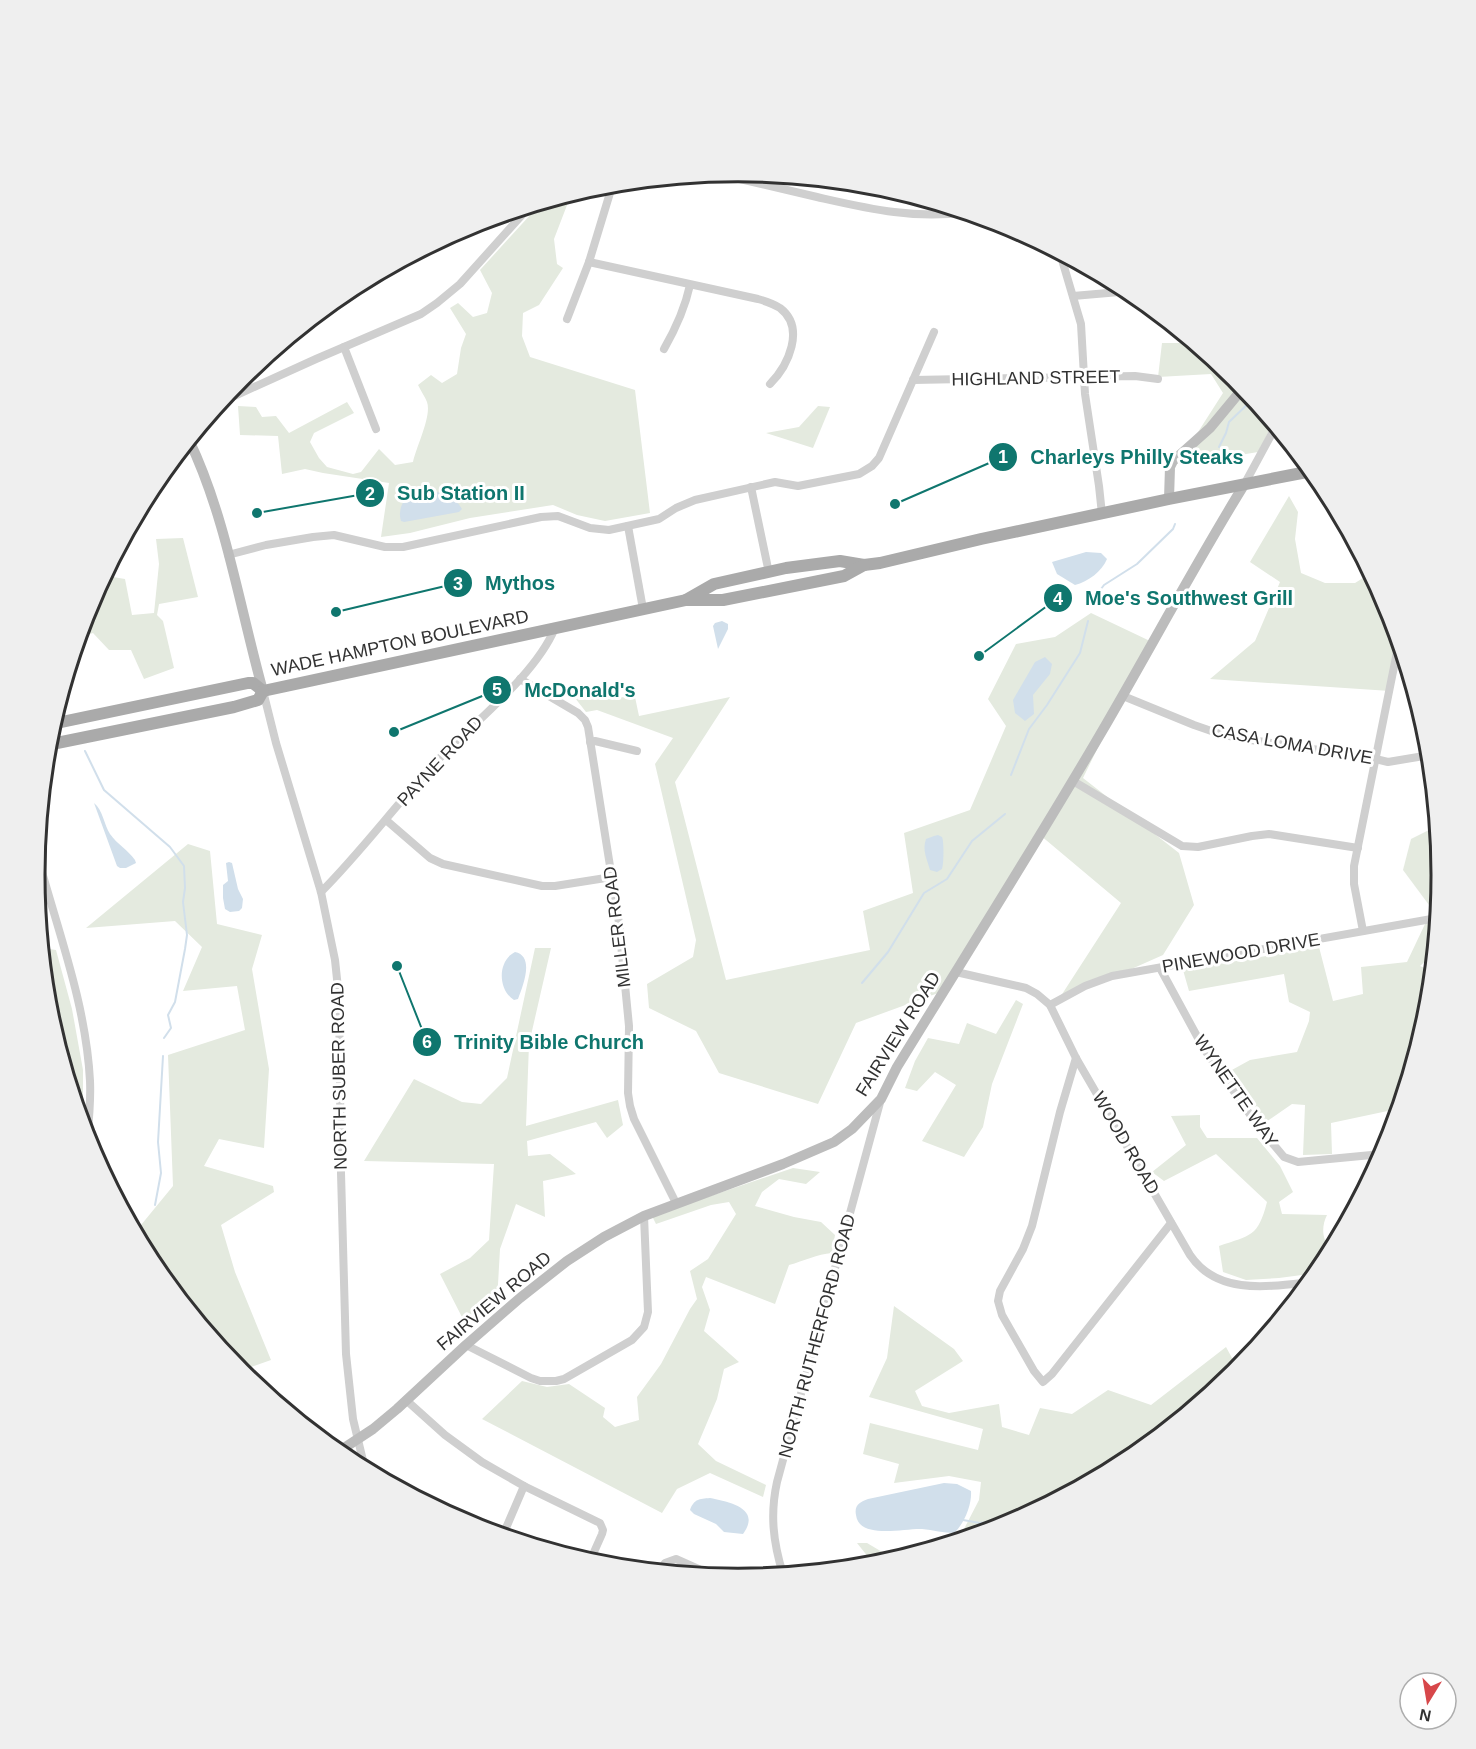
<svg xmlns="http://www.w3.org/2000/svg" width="1476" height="1749" font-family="Helvetica,sans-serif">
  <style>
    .green { fill: #e4eadf }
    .water { fill: #d1dfeb }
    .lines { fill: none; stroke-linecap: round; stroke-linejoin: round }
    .stream { stroke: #d1dfeb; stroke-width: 2 }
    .street { stroke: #cfcfcf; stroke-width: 8 }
    .secondary { stroke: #bcbcbc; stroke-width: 10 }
    .primary { stroke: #aaa; stroke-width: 12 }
    .labels { text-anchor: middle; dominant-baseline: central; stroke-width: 6; stroke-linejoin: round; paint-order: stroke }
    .street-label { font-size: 18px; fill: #323232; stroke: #fff }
    .rim { fill: none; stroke: #323232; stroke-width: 3 }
    .leader { fill: none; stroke: #0f766e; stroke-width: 2 }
    .callout-dot { fill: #0f766e; stroke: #fff; stroke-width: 2 }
    .mark-label { font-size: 18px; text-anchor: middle; font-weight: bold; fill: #fff }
    .callout-label { font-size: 20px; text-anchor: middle; font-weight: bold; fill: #0f766e; stroke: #fff; stroke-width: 6; stroke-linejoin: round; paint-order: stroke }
  </style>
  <rect width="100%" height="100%" fill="#fff"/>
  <g class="green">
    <path d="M568,194L569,200L554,239L557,264L563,268L539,305L523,313L522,336L530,357L635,390L650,513L605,521L577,515L553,505L470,518L410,533L381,537L389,483L323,473L305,469L282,474L278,436L240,435L238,406L256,407L262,417L276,416L289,433L347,402L354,413L314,433L310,442L319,458L327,467L353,474L361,472L379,449L395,465L413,462C416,447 432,416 427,402C425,397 421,391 418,385L431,375L442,383L457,374L461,348L466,334L450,308L458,303L473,317L487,313L492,293L480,270L542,202Z"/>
    <polygon points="1162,343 1193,343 1236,377 1273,423 1258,452 1210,460 1191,443 1223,393 1211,374 1158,377"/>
    <polygon points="818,406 830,407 813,448 766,433 799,427"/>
    <polygon points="1289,496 1298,512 1295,539 1301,573 1325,583 1355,583 1371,573 1388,606 1400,646 1390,691 1210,679 1255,641 1280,582 1250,562"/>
    <polygon points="183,538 198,597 159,604 157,615 163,621 174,668 144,679 131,650 109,650 93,633 78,638 88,605 108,567 113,577 125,579 132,615 154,613 159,564 156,539"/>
    <polygon points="1091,613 1150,641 1083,778 1179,853 1194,905 1163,955 1057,1002 1121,903 1040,835 941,992 856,1023 818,1104 719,1073 696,1031 649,1008 647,984 693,957 696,940 655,764 673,738 597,710 586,712 575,698 635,697 639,716 730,697 675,782 726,980 870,950 863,911 913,893 904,833 970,810 1006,726 988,699 1016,644 1055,637"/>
    <polygon points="1437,826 1441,875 1438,908 1432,909 1403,870 1411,839"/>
    <polygon points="188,844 210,851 217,924 262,935 252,969 269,1069 264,1148 219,1139 204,1166 273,1186 274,1192 221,1225 235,1272 271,1360 240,1371 153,1265 141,1242 141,1225 173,1186 168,1055 245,1030 237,986 183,991 202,947 175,921 86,928"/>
    <path d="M1437,923C1435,945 1438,951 1420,966L1432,971L1428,1012L1400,1105L1397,1109L1331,1123L1332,1154L1303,1155L1305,1105L1292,1104L1266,1122L1242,1091L1230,1071L1250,1060L1297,1052L1309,1021L1310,1012L1289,1002L1284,974L1189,991L1183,970L1319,947L1333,1001L1363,994L1361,967L1407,962L1425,924Z"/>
    <polygon points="42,948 56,950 72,1009 83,1070 83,1110 77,1108 50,1018 53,994 46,994"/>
    <polygon points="535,948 551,948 529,1044 526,1126 618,1100 623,1125 607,1138 596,1122 527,1141 528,1156 550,1154 576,1174 543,1181 545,1217 516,1204 500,1249 497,1302 465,1323 440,1274 470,1258 489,1240 494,1164 364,1161 414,1079 462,1102 481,1104 507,1078"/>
    <polygon points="1016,1000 1023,1004 992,1084 983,1127 964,1157 922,1141 956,1085 935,1072 917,1091 905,1088 915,1061 928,1038 959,1044 967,1023 996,1034"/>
    <path d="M1200,1115V1127L1207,1138H1257L1280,1166L1293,1192L1279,1202L1282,1214L1327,1215C1321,1227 1322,1240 1331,1250L1323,1266L1317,1273L1279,1278L1246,1280L1223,1272L1219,1246C1251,1235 1258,1237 1267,1202L1216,1154L1164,1181L1152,1172L1186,1145L1171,1116Z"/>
    <path d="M793,1168L820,1172L806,1184L779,1179L762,1192L755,1206L794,1217L821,1222L835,1235L832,1253C817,1254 804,1261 789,1265L775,1304L706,1277L702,1287L710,1310L704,1331L739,1362L724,1369L717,1399L698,1444L716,1461L766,1485L763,1497L710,1473L677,1489L662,1513L482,1419L522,1381L547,1387L569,1384L605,1408L603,1417L615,1427L639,1420L637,1397L661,1364L690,1309L697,1299L690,1271L708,1259L736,1214L729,1202L711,1205L656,1224L652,1216Z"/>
    <polygon points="894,1306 954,1349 963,1361 915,1391 922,1406 949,1413 999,1404 1002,1427 1029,1435 1040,1408 1072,1414 1108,1390 1151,1405 1226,1347 1238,1369 1129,1460 1007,1525 970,1536 964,1529 979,1500 981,1482 949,1476 894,1483 899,1464 863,1454 870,1423 978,1450 983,1429 869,1397 887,1358"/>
    <polygon points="857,1543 867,1543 894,1559 867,1565 869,1558"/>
  </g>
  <g class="water">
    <path d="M417,490C433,489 454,494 462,509L459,512L404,522L401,521C397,508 405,495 417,490Z"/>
    <path d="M1086,552L1101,553L1107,559C1102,571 1088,582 1075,585L1057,574L1052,562Z"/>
    <polygon points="722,621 728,624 728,629 718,649 713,626 715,623"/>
    <polygon points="1045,657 1052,664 1050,674 1033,695 1034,714 1025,721 1015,713 1013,700 1035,662"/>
    <path d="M94,803C103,810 104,825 110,834C117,844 128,850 135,860L136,863L126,868H120L117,866Z"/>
    <path d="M938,835L942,837C944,841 944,864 942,869L937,872L930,870C927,859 922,850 926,839L934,836Z"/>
    <polygon points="229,862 232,863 238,889 243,899 242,908 239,911 230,912 225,909 223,898 223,885 228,881 226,863"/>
    <path d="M515,952C535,956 523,986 518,999L514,1000C498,990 497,961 515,952Z"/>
    <path d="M944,1483L957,1484L971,1491C972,1505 964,1524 954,1533C944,1533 933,1530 922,1529C905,1528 859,1540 856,1515C854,1505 860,1502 868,1499Z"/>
    <path d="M710,1498C729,1502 762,1508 743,1534L724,1532L716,1524L694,1514L690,1510C694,1499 699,1499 710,1498Z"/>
  </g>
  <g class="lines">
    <g class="stream">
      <polyline points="1219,447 1226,433 1229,422 1253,399"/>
      <polyline points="1092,601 1104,585 1137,564 1173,529 1175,524"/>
      <polyline points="85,751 104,790 170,847 184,866 185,888 183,902 187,935 185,949 175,1002 168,1015 171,1028 164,1038"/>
      <polyline points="1011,775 1029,729 1047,705 1080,653 1088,621"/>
      <polyline points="862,983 888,952 924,893 947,879 972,841 1005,814"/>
      <polyline points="155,1205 161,1173 158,1142 163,1056"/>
      <polyline points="963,1520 980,1523 1019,1518"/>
    </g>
    <g class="street">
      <path d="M714,173C748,181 782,189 817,197C866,208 915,220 966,212"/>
      <polyline points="1060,253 1081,324 1085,394 1099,486 1102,514"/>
      <path d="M589,262L758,299C765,301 774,304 780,308C806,328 788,366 770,384"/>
      <polyline points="1073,296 1131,291"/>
      <polyline points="567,319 589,262 613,183"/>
      <polyline points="344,347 376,429"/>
      <path d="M664,349C676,328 685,308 690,285"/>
      <polyline points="913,380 1135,376 1158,379"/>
      <polyline points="219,403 316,359 421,314 437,303 460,284 530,206"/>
      <polyline points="1244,485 1276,426"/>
      <polyline points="751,487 769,573"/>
      <polyline points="628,526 643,609"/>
      <polyline points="228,555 266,545 313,537 334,535 385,547 403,547 541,517 558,516 590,528 609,530 659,519 676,508 695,500 775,482 798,486 859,474 872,466 879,458 934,332"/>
      <polyline points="520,679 578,713 585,720 588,727 619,923 629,1026 628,1093 630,1106 634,1119 676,1203"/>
      <polyline points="263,691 276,743 321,892 335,960 339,998 341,1173 346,1354 353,1419 365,1469"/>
      <polyline points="1123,696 1194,725 1220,734 1244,739 1367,757 1388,762 1430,755"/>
      <polyline points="590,742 595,741 637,751"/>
      <polyline points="1073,781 1182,846 1198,847 1252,836 1269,834 1358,848"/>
      <polyline points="386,820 430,858 443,864 542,886 555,886 612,877"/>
      <path d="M37,854C57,929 86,1003 90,1081C91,1101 89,1121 87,1141"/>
      <path d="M321,892C362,851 397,803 437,761C473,723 535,676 555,628"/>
      <polyline points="1363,931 1354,884 1354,866 1399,642"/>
      <polyline points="1160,968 1204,1049 1258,1126 1284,1157 1298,1162 1382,1154"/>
      <path d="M956,972L1026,988L1037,994L1050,1005L1076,1058L1190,1255C1217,1295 1267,1287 1309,1282"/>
      <polyline points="1050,1005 1085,986 1112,976 1437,918"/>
      <polyline points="1076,1058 1060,1112 1032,1226 1023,1249 1000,1291 998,1301 1002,1315 1034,1371 1043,1382 1052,1374 1171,1223"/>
      <polyline points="466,1345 531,1378 540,1381 556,1381 564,1379 632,1340 644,1327 648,1312 644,1216"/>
      <polyline points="406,1400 445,1435 482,1462 524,1486 600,1523 603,1530 602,1534 590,1561"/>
      <polyline points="503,1535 524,1486"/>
      <polyline points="661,1570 665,1563 676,1559 714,1576"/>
      <path d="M783,1574C773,1542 770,1514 777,1482L881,1099"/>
    </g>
    <g class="secondary">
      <path d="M189,440C226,517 240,609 263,691"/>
      <polyline points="1169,499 1170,467 1173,461 1210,428 1244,387"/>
      <path d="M338,1452L373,1429L397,1409L466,1345L520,1298L567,1261L604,1237L644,1216L783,1164L834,1142L852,1129L881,1099L897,1067C965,956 1035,846 1101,733C1149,651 1194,566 1244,485"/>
    </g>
    <g class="primary">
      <polyline points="686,600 714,584 786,568 840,561 864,565 880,563 981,539 1169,499 1312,471"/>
      <polyline points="263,691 686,600 723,600 844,576 864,565"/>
      <polyline points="52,724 248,683 253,683 263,691"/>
      <polyline points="47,745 234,707 258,700 263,691"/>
    </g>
  </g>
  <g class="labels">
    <g class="street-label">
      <text transform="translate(1036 378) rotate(-1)">HIGHLAND STREET</text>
      <text transform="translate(400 643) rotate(-12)">WADE HAMPTON BOULEVARD</text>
      <text transform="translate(1292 744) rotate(10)">CASA LOMA DRIVE</text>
      <text transform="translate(440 761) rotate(-47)">PAYNE ROAD</text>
      <text transform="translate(617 927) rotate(-97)">MILLER ROAD</text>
      <text transform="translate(1241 953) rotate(-10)">PINEWOOD DRIVE</text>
      <text transform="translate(898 1034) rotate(-58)">FAIRVIEW ROAD</text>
      <text transform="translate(339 1076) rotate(-91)">NORTH SUBER ROAD</text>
      <text transform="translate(1236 1091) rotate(55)">WYNETTE WAY</text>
      <text transform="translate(1126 1143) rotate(60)">WOOD ROAD</text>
      <text transform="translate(494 1301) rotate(-40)">FAIRVIEW ROAD</text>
      <text transform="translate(817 1336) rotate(-75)">NORTH RUTHERFORD ROAD</text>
    </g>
  </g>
  <path d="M0 0H1476V1749H0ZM45 875a693 693 0 1 1 1386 0a693 693 0 1 1-1386 0Z" fill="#efefef" fill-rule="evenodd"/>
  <path class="rim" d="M45 875a693 693 0 1 1 1386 0a693 693 0 1 1-1386 0Z"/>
  <path class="leader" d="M895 504L1003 457M257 513L370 493M336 612L458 583M979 656L1058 598M394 732L497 690M397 966L427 1042"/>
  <g class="callout-dot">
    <circle cx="895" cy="504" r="6"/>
    <circle cx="257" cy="513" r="6"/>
    <circle cx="336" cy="612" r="6"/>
    <circle cx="979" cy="656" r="6"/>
    <circle cx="394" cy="732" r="6"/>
    <circle cx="397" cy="966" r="6"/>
    <circle cx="1003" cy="457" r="15"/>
    <circle cx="370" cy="493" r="15"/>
    <circle cx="458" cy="583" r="15"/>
    <circle cx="1058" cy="598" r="15"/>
    <circle cx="497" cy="690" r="15"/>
    <circle cx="427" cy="1042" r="15"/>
  </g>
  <g class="mark-label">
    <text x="1003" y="463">1</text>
    <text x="370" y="500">2</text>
    <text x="458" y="590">3</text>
    <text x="1058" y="605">4</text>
    <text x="497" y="696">5</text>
    <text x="427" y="1048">6</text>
  </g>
  <g class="callout-label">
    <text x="1137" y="464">Charleys Philly Steaks</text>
    <text x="461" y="500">Sub Station II</text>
    <text x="520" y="590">Mythos</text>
    <text x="1189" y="605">Moe's Southwest Grill</text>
    <text x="580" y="697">McDonald's</text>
    <text x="549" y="1049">Trinity Bible Church</text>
  </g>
  <g transform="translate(1428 1701) rotate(191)"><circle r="28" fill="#ffffff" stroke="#adadad" stroke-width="1.5"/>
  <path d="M0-4.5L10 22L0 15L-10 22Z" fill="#d7474a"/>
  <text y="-9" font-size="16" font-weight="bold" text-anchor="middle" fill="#323232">N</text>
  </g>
</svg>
